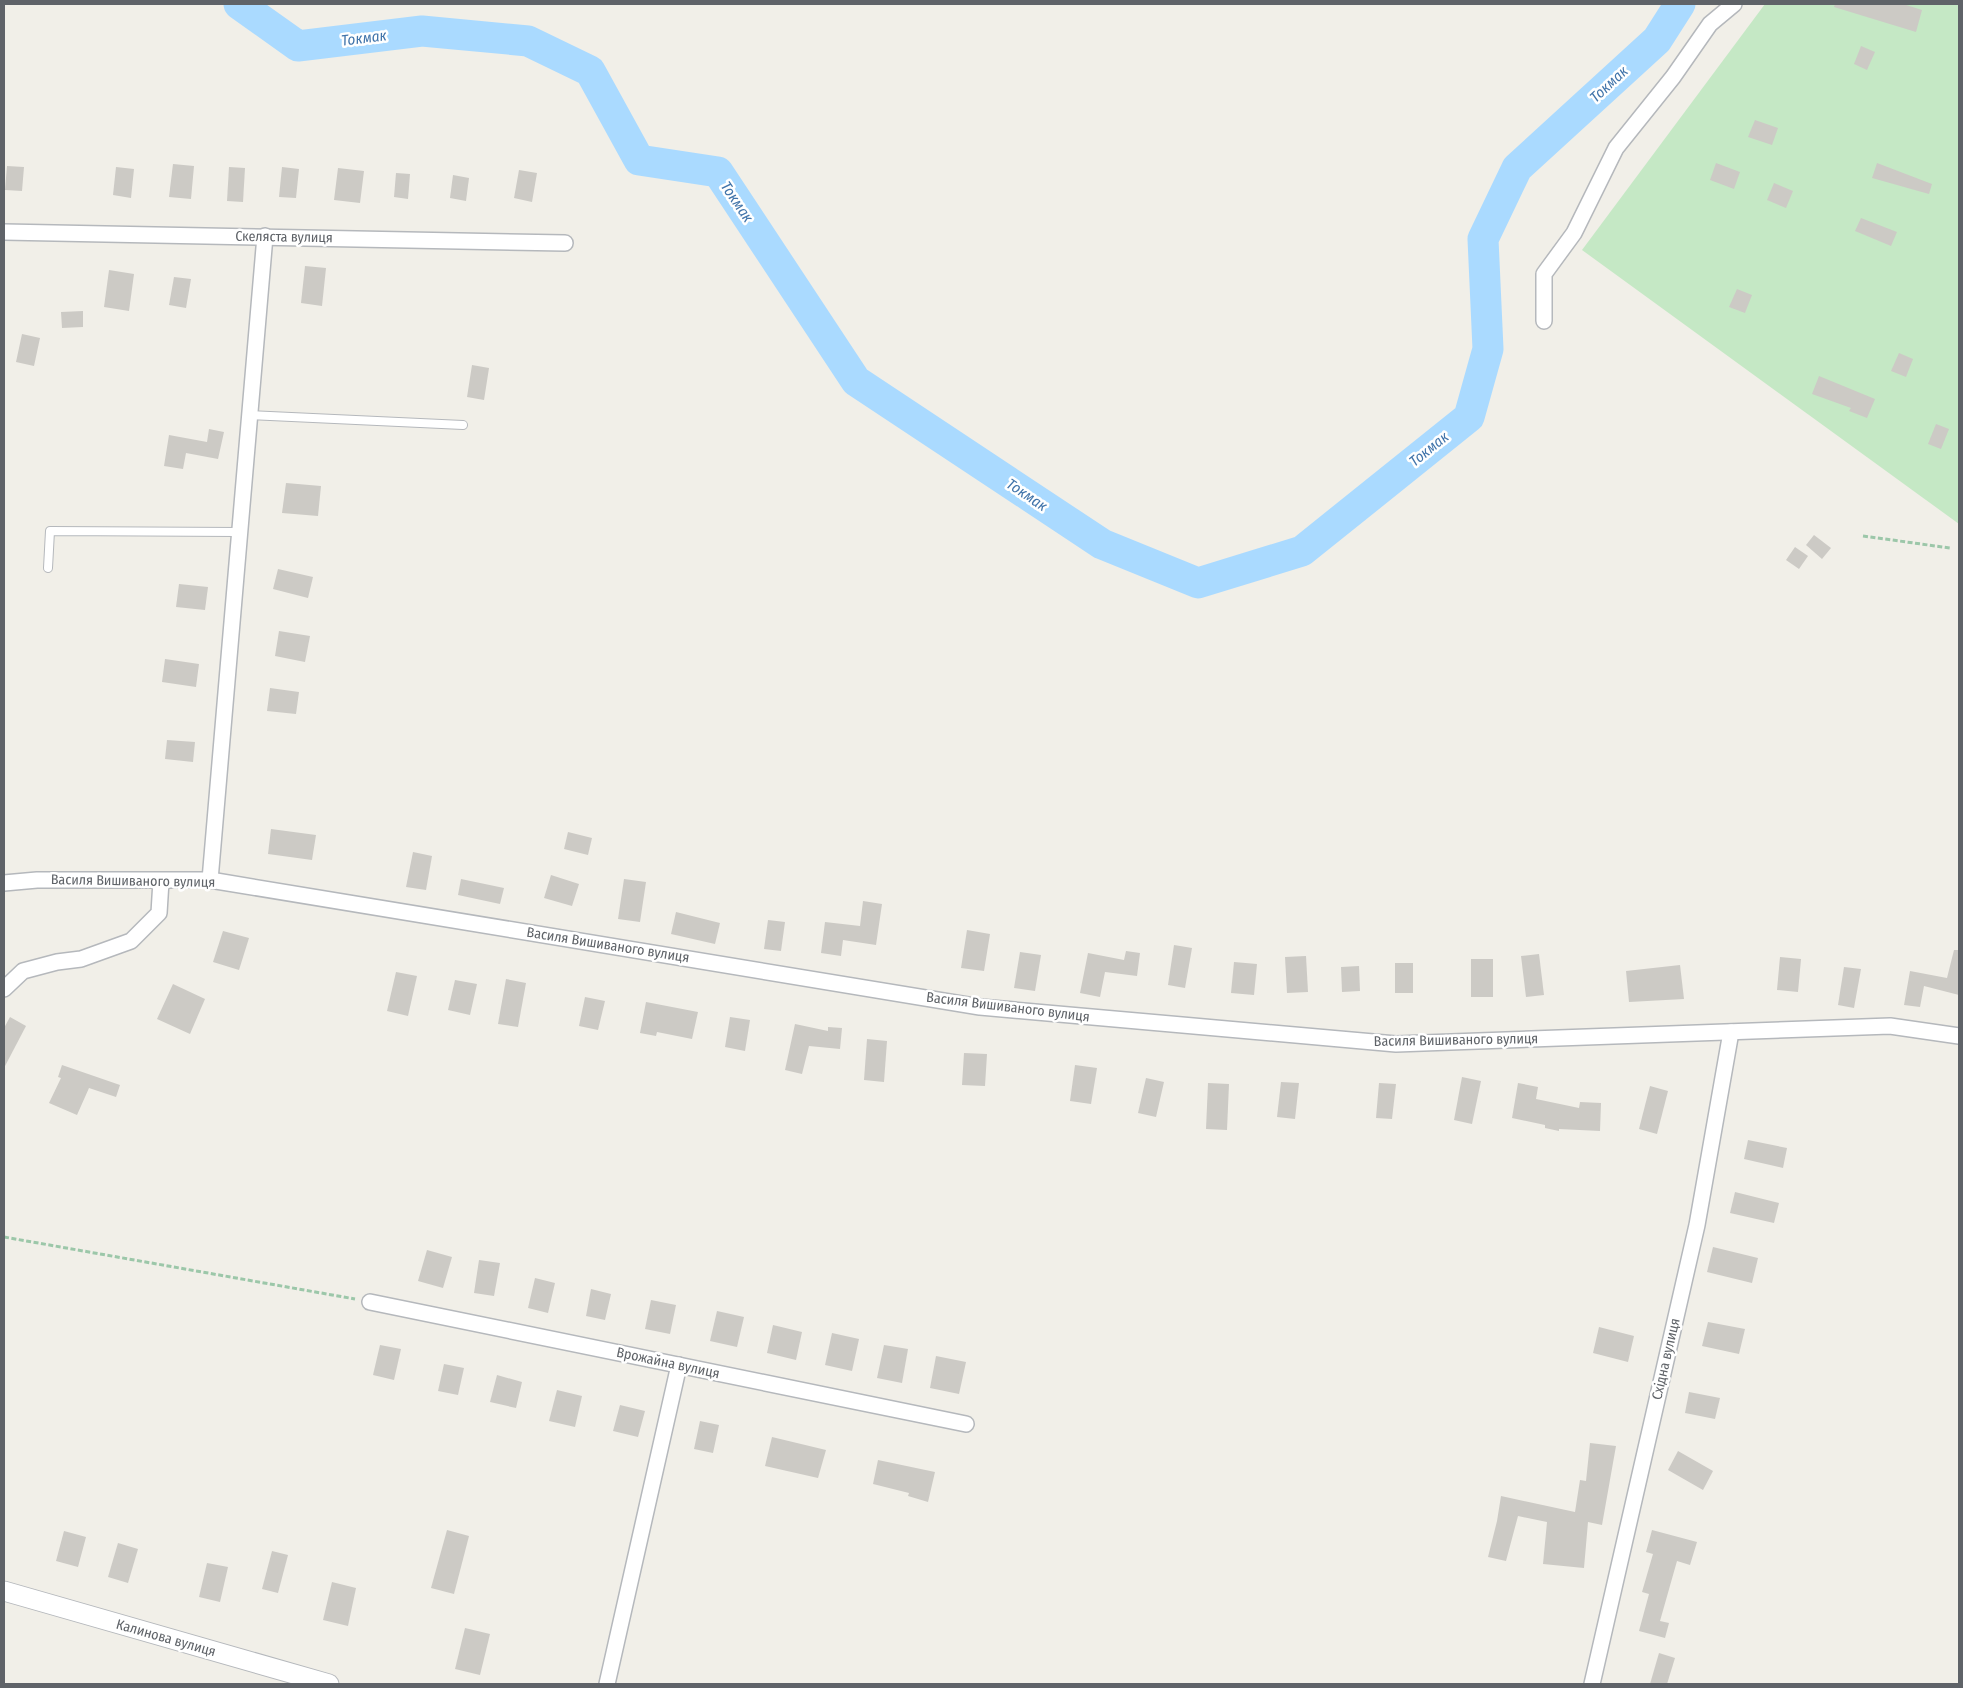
<svg xmlns="http://www.w3.org/2000/svg" width="1963" height="1688" font-family="'Fira Sans Condensed',sans-serif">
  <style>
    .green { fill: #c5e8c5 }
    .lines { fill: none; stroke-linecap: round; stroke-linejoin: round }
    .river { stroke: #aadaff; stroke-width: 31 }
    .building { fill: #cccac5 }
    .service-casing { stroke: #b5b8bc; stroke-width: 10 }
    .minor-casing { stroke: #b5b8bc; stroke-width: 18 }
    .tertiary-casing { stroke: #b5b8bc; stroke-width: 21 }
    .path { stroke: #9cc7a9; stroke-width: 3; stroke-dasharray: 5 2.5; stroke-linecap: butt }
    .service { stroke: #fff; stroke-width: 8 }
    .minor { stroke: #fff; stroke-width: 15 }
    .tertiary { stroke: #fff; stroke-width: 19 }
    .labels { text-anchor: middle; dominant-baseline: central; stroke-width: 5; stroke-linejoin: round; paint-order: stroke }
    .street-label { font-size: 14px; fill: #5f6368; stroke: #fff }
    .water-label { font-size: 15px; font-style: italic; fill: #4174aa; stroke: #fff }
  </style>
  <rect width="100%" height="100%" fill="#f1efe8"/>
  <polygon class="green" points="1765,4 1959,4 1959,524 1582,250"/>
  <g class="lines">
    <polyline class="river" points="239,4 298,46 422,31 528,41 590,71 639,160 718,172 856,381 1102,544 1198,583 1302,551 1469,417 1488,349 1483,239 1517,168 1657,40 1680,4"/>
  </g>
  <g class="building">
    <polygon points="1835,4 1903,4 1922,10 1916,32 1834,7"/>
    <polygon points="1861,46 1875,52 1867,70 1854,64"/>
    <polygon points="1755,120 1778,128 1772,145 1748,137"/>
    <polygon points="1716,163 1740,172 1734,189 1710,180"/>
    <polygon points="1877,163 1932,184 1929,194 1872,178"/>
    <polygon points="173,164 194,166 191,199 169,197"/>
    <polygon points="7,166 24,167 22,191 5,190"/>
    <polygon points="116,167 134,169 131,198 113,195"/>
    <polygon points="229,167 245,168 243,202 227,201"/>
    <polygon points="282,167 299,169 296,198 279,197"/>
    <polygon points="338,168 364,171 360,203 334,200"/>
    <polygon points="519,170 537,173 532,202 514,198"/>
    <polygon points="396,173 410,174 408,199 394,197"/>
    <polygon points="453,175 469,178 466,201 450,198"/>
    <polygon points="1774,183 1793,191 1786,208 1767,200"/>
    <polygon points="1861,218 1897,232 1891,246 1855,231"/>
    <polygon points="305,266 326,268 322,306 301,303"/>
    <polygon points="109,270 134,274 129,311 104,307"/>
    <polygon points="174,277 191,279 186,308 169,305"/>
    <polygon points="1737,289 1752,295 1745,313 1729,307"/>
    <polygon points="83,311 83,327 62,328 61,312"/>
    <polygon points="22,334 40,338 34,366 16,362"/>
    <polygon points="1899,353 1913,359 1906,377 1891,371"/>
    <polygon points="472,365 489,368 484,400 467,397"/>
    <polygon points="1819,376 1875,399 1867,418 1849,411 1851,408 1812,394"/>
    <polygon points="1936,424 1949,429 1941,449 1928,444"/>
    <polygon points="209,429 224,432 218,459 186,453 183,469 164,466 169,435 207,442"/>
    <polygon points="286,483 321,486 318,516 282,513"/>
    <polygon points="1814,535 1831,548 1822,559 1806,545"/>
    <polygon points="1795,547 1808,556 1799,569 1786,560"/>
    <polygon points="278,569 313,577 308,598 273,589"/>
    <polygon points="179,584 208,587 205,610 176,607"/>
    <polygon points="279,631 310,636 305,662 275,656"/>
    <polygon points="165,659 199,664 196,687 162,682"/>
    <polygon points="270,688 299,692 296,714 267,711"/>
    <polygon points="167,740 195,742 193,762 165,759"/>
    <polygon points="271,829 316,835 312,860 268,854"/>
    <polygon points="568,832 592,838 588,855 564,849"/>
    <polygon points="413,852 432,856 426,890 406,887"/>
    <polygon points="551,875 579,884 572,906 544,898"/>
    <polygon points="461,879 504,888 500,904 458,895"/>
    <polygon points="624,879 646,882 640,922 618,919"/>
    <polygon points="863,901 882,904 876,945 843,940 841,956 821,953 825,922 860,926"/>
    <polygon points="676,912 720,923 715,944 671,934"/>
    <polygon points="768,920 785,922 781,951 764,949"/>
    <polygon points="967,930 990,934 984,971 961,968"/>
    <polygon points="223,931 249,938 239,970 213,962"/>
    <polygon points="1174,945 1192,948 1185,988 1168,985"/>
    <polygon points="1954,950 1959,950 1959,995 1924,986 1920,1007 1904,1005 1910,971 1947,978"/>
    <polygon points="1126,951 1140,953 1137,976 1105,972 1100,997 1080,993 1088,953 1124,960"/>
    <polygon points="1020,952 1041,955 1035,991 1014,988"/>
    <polygon points="1539,954 1544,995 1526,997 1521,956"/>
    <polygon points="1306,956 1308,992 1287,993 1285,957"/>
    <polygon points="1780,957 1801,959 1798,992 1777,990"/>
    <rect x="1471" y="959" width="22" height="38"/>
    <polygon points="1234,962 1257,964 1254,995 1231,993"/>
    <rect x="1395" y="963" width="18" height="30"/>
    <polygon points="1680,965 1684,999 1629,1002 1626,971"/>
    <polygon points="1359,966 1360,991 1342,992 1341,967"/>
    <polygon points="1844,967 1861,969 1854,1008 1838,1005"/>
    <polygon points="396,972 417,976 408,1016 387,1011"/>
    <polygon points="506,979 526,983 518,1027 498,1024"/>
    <polygon points="455,980 477,984 470,1015 448,1010"/>
    <polygon points="173,984 205,999 190,1034 157,1019"/>
    <polygon points="585,997 605,1001 598,1030 579,1026"/>
    <polygon points="646,1002 698,1012 692,1039 657,1032 656,1036 640,1033"/>
    <polygon points="10,1017 26,1026 4,1068 4,1028"/>
    <polygon points="730,1017 750,1020 745,1051 725,1047"/>
    <polygon points="795,1024 828,1031 828,1027 842,1028 840,1049 809,1046 802,1074 785,1070"/>
    <polygon points="867,1039 887,1041 884,1082 864,1080"/>
    <polygon points="964,1053 987,1054 985,1086 962,1085"/>
    <polygon points="62,1065 120,1085 116,1097 89,1088 77,1115 49,1103 61,1078 58,1077"/>
    <polygon points="1075,1065 1097,1068 1091,1104 1070,1101"/>
    <polygon points="1462,1077 1481,1081 1472,1124 1454,1120"/>
    <polygon points="1146,1078 1164,1082 1156,1117 1138,1113"/>
    <polygon points="1281,1082 1299,1083 1295,1119 1277,1117"/>
    <polygon points="1208,1083 1229,1084 1227,1130 1206,1129"/>
    <polygon points="1379,1083 1396,1084 1392,1119 1376,1118"/>
    <polygon points="1518,1083 1538,1087 1536,1099 1579,1108 1580,1102 1601,1103 1600,1131 1559,1129 1559,1131 1545,1128 1545,1125 1512,1118"/>
    <polygon points="1650,1086 1668,1091 1657,1134 1639,1129"/>
    <polygon points="1748,1140 1787,1148 1783,1168 1744,1159"/>
    <polygon points="1735,1192 1779,1203 1774,1223 1730,1213"/>
    <polygon points="1713,1247 1758,1258 1752,1283 1707,1272"/>
    <polygon points="427,1250 452,1257 443,1288 418,1281"/>
    <polygon points="479,1260 500,1263 494,1296 474,1293"/>
    <polygon points="535,1278 555,1283 548,1313 528,1308"/>
    <polygon points="591,1289 611,1294 605,1320 586,1316"/>
    <polygon points="651,1300 676,1305 670,1334 645,1329"/>
    <polygon points="717,1311 744,1317 737,1347 710,1341"/>
    <polygon points="1708,1322 1745,1329 1739,1354 1702,1346"/>
    <polygon points="773,1325 802,1332 796,1360 767,1353"/>
    <polygon points="1599,1327 1634,1336 1628,1362 1593,1353"/>
    <polygon points="832,1333 859,1339 852,1371 825,1365"/>
    <polygon points="380,1345 401,1349 394,1380 373,1375"/>
    <polygon points="884,1345 908,1349 902,1383 877,1378"/>
    <polygon points="936,1356 966,1362 959,1394 930,1388"/>
    <polygon points="444,1364 464,1368 458,1395 438,1391"/>
    <polygon points="497,1375 522,1382 516,1408 490,1402"/>
    <polygon points="557,1390 582,1396 575,1427 549,1421"/>
    <polygon points="1689,1392 1720,1398 1715,1419 1685,1413"/>
    <polygon points="620,1405 645,1411 638,1437 613,1431"/>
    <polygon points="700,1421 719,1425 713,1453 694,1449"/>
    <polygon points="772,1437 826,1450 818,1478 765,1466"/>
    <polygon points="1590,1443 1616,1446 1602,1525 1588,1522 1584,1568 1543,1564 1547,1522 1518,1516 1506,1561 1488,1557 1497,1521 1501,1496 1575,1512 1580,1480 1586,1481"/>
    <polygon points="1678,1451 1713,1471 1703,1490 1668,1470"/>
    <polygon points="878,1460 935,1472 928,1502 908,1496 909,1493 873,1484"/>
    <polygon points="447,1530 469,1536 454,1594 431,1588"/>
    <polygon points="1652,1530 1697,1542 1690,1565 1677,1561 1660,1621 1669,1623 1665,1638 1639,1631 1649,1594 1642,1592 1653,1554 1646,1552"/>
    <polygon points="64,1531 86,1537 78,1567 56,1561"/>
    <polygon points="118,1543 138,1549 128,1583 108,1577"/>
    <polygon points="272,1551 288,1555 278,1593 262,1589"/>
    <polygon points="207,1563 228,1567 220,1602 199,1597"/>
    <polygon points="332,1582 356,1588 348,1626 323,1620"/>
    <polygon points="465,1628 490,1634 480,1675 455,1669"/>
    <polygon points="1659,1653 1675,1658 1667,1684 1650,1684"/>
  </g>
  <g class="lines">
    <defs>
      <g id="service">
        <polyline points="249,415 463,425"/>
        <polyline points="48,568 50,531 238,532"/>
      </g>
      <g id="minor">
        <polyline points="4,232 565,243"/>
        <polyline points="1544,321 1544,274 1574,233 1616,148 1673,77 1710,24 1734,4"/>
        <polyline points="210,880 265,236"/>
        <polyline points="4,883 37,880 210,880 980,1007 1396,1044 1890,1026 1959,1036"/>
        <polyline points="4,989 23,971 57,962 81,959 131,941 159,913 161,881"/>
        <polyline points="370,1302 966,1424"/>
        <polyline points="607,1684 679,1365"/>
        <polyline points="1592,1684 1697,1225 1731,1032"/>
      </g>
      <polyline id="tertiary" points="4,1591 329,1684"/>
    </defs>
    <use href="#service" class="service-casing"/>
    <use href="#minor" class="minor-casing"/>
    <use href="#tertiary" class="tertiary-casing"/>
    <g class="path">
      <polyline points="1863,536 1950,548"/>
      <polyline points="4,1237 355,1299"/>
    </g>
    <use href="#service" class="service"/>
    <use href="#minor" class="minor"/>
    <use href="#tertiary" class="tertiary"/>
  </g>
  <g class="labels">
    <g class="street-label">
      <text transform="translate(284 237) rotate(1)">Скеляста вулиця</text>
      <text transform="translate(133 881) rotate(1)">Василя Вишиваного вулиця</text>
      <text transform="translate(608 945) rotate(9)">Василя Вишиваного вулиця</text>
      <text transform="translate(1008 1007) rotate(7)">Василя Вишиваного вулиця</text>
      <text transform="translate(1456 1040) rotate(-1)">Василя Вишиваного вулиця</text>
      <text transform="translate(1666 1359) rotate(-77)">Східна вулиця</text>
      <text transform="translate(668 1363) rotate(12)">Врожайна вулиця</text>
      <text transform="translate(166 1638) rotate(16)">Калинова вулиця</text>
    </g>
    <g class="water-label">
      <text transform="translate(364 38) rotate(-7)">Токмак</text>
      <text transform="translate(1609 84) rotate(-43)">Токмак</text>
      <text transform="translate(737 202) rotate(56)">Токмак</text>
      <text transform="translate(1429 449) rotate(-39)">Токмак</text>
      <text transform="translate(1027 495) rotate(34)">Токмак</text>
    </g>
  </g>
  <rect width="1963" height="1688" fill="none" stroke="#5f6368" stroke-width="10"/>
</svg>
